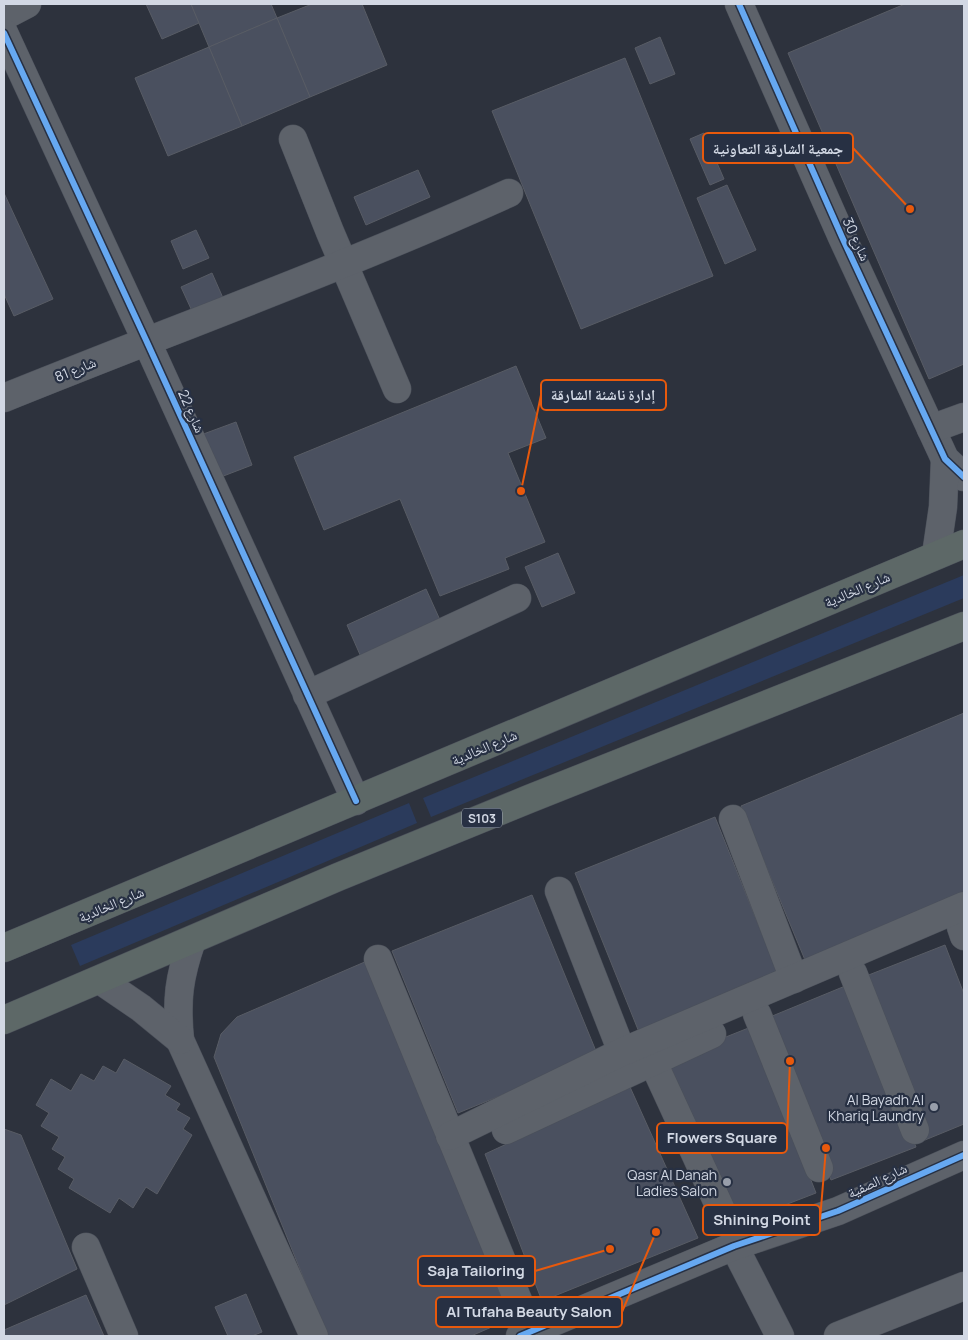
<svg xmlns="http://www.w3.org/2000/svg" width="968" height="1340" font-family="Manrope,'Noto Naskh Arabic',sans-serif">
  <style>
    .green { fill: #2b3b5c }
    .building { fill: #4a505f; stroke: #585c65 }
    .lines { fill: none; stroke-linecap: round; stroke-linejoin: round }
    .minor-casing { stroke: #4b505a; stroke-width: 29 }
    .major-casing { stroke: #4b505a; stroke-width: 29 }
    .minor { stroke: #5d626a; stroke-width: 28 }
    .major { stroke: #5d6867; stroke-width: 28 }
    .cycleway-casing { stroke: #273043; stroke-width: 9 }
    .cycleway { stroke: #66a8f1; stroke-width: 6 }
    .poi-dot { fill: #989eaa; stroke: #273043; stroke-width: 2 }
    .labels { text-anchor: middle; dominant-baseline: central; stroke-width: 4.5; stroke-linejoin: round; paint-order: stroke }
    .shield { fill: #273043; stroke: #9fa6b4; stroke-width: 1 }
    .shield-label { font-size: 12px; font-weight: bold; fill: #d2d8e4 }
    .street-label { font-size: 14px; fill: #d2d8e4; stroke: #273043 }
    .poi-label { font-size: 14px; fill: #d2d8e4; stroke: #273043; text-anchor: end }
    .leader { fill: none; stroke: #e8590c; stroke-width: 2 }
    .callout-dot { fill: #e8590c; stroke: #273043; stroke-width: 2 }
    .callout { fill: #273043; stroke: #e8590c; stroke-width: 2 }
    .callout-label { font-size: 15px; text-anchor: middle; font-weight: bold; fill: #d2d8e4 }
  </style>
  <rect width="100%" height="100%" fill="#2d323d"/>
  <g class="green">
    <polygon points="964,575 964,598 431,817 423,798"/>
    <polygon points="409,803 417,823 80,966 71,945"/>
  </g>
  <g class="building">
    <polygon points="146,4 191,4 199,23 162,39"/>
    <polygon points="191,4 271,4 277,18 209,47"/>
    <polygon points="312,4 362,4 387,65 310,97 277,18"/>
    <polygon points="905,4 964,4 964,364 929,379 788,53"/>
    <polygon points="277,18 310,97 242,126 209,47"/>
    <polygon points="660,37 675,74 650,84 635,48"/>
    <polygon points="209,47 242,126 168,156 135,78"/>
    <polygon points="625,58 713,276 581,329 492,111"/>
    <polygon points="704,133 724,179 710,185 690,139"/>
    <polygon points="418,170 430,197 366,225 354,197"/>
    <polygon points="727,185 756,250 725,264 697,198"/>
    <polygon points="4,193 53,299 14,316 4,294"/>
    <polygon points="196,230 209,258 183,269 171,241"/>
    <polygon points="212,273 223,298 192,311 181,287"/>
    <polygon points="516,366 546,438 508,453 545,542 505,558 509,569 440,596 400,499 324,530 294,457"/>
    <polygon points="236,422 252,465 213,480 198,436"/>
    <polygon points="558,553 575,593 542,607 525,567"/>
    <polygon points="426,589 440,620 361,657 347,625"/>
    <polygon points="964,713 964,893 805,960 741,806"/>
    <polygon points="715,817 781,981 641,1037 575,873"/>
    <polygon points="532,895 598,1056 458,1113 392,951"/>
    <polygon points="945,945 964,994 964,1124 925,1140 861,978"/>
    <polygon points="367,961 510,1319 471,1336 327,1336 214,1057 221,1034 237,1017"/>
    <polygon points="850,984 916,1147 831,1180 765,1019"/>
    <polygon points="751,1027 816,1193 733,1225 668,1060"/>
    <polygon points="124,1059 171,1086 165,1095 180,1104 176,1110 190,1118 183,1129 192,1135 157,1194 146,1187 133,1208 119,1198 110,1213 69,1188 74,1179 58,1169 65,1157 52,1149 59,1137 41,1126 49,1113 36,1105 51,1079 71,1091 81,1074 94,1081 103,1066 116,1073"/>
    <polygon points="630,1087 698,1238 542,1301 485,1154"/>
    <polygon points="4,1129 21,1135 77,1269 4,1305"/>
    <polygon points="246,1294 262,1332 252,1336 228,1336 215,1307"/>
    <polygon points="86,1295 104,1336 4,1336 4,1330"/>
  </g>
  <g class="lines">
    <defs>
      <g id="minor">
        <polyline points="739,4 842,237 945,459 964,477"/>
        <polyline points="4,16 27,4"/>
        <polyline points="4,33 146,340 356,801"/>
        <polyline points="293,139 330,232 397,389"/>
        <path d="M4,398C172,330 343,268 509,193"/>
        <polyline points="931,429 964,417"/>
        <polyline points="936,555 943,507 945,459"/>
        <polyline points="307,695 517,598"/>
        <polyline points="733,819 794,979"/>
        <polyline points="559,891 622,1052"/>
        <polyline points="961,927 964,936"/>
        <path d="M192,940C179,977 176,1000 180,1040L314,1336"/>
        <polyline points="378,959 531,1332"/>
        <polyline points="853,973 915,1130"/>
        <polyline points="100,980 141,1008 180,1040"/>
        <polyline points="757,1014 819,1168"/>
        <polyline points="652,1060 723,1214"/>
        <polyline points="506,1130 712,1034"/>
        <polyline points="450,1136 622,1052 964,906"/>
        <polyline points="734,1246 780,1336"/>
        <polyline points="86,1247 124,1336"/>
        <polyline points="520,1336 734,1246 838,1211 964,1155"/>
        <polyline points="838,1336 964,1286"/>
      </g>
      <g id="major">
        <polyline points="4,948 964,544"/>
        <polyline points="4,1020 338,877 529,799 964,626"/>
      </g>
    </defs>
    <use href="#minor" class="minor-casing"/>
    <use href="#major" class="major-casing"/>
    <use href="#minor" class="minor"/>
    <use href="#major" class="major"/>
    <defs>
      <g id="cycleway">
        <polyline points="739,4 842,237 945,459 964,477"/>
        <polyline points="4,33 146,340 356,801"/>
        <polyline points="520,1336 734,1246 838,1211 964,1155"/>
      </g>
    </defs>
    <use href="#cycleway" class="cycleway-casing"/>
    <use href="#cycleway" class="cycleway"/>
  </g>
  <g class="poi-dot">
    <circle cx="934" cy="1107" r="5"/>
    <circle cx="727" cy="1182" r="5"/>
  </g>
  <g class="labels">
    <rect class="shield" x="462" y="808.5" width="40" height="19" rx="4"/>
    <g class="shield-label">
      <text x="482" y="818">S103</text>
    </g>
    <g class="street-label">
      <text transform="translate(857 239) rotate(65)">شارع 30</text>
      <text transform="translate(75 369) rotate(-22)">شارع 81</text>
      <text transform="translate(192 411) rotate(66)">شارع 22</text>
      <text transform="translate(857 589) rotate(-23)">شارع الخالدية</text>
      <text transform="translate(484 747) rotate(-23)">شارع الخالدية</text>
      <text transform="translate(111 904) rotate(-23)">شارع الخالدية</text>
      <text transform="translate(877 1180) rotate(-25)">شارع الصفية</text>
    </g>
    <g class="poi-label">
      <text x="924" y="1099">Al Bayadh Al<tspan x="924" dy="16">Khariq Laundry</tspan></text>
      <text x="717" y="1174">Qasr Al Danah<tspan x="717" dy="16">Ladies Salon</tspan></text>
    </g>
  </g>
  <path class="leader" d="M910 209L853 148M521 491L541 395M790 1061L787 1138M826 1148L820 1220M610 1249L535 1271M656 1232L622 1312"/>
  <g class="callout-dot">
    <circle cx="910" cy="209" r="5"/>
    <circle cx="521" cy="491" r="5"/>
    <circle cx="790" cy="1061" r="5"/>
    <circle cx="826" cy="1148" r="5"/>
    <circle cx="610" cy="1249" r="5"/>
    <circle cx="656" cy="1232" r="5"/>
  </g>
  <g class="callout">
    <rect x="703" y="133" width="150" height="30" rx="5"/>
    <rect x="541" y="380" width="125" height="30" rx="5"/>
    <rect x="657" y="1123" width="130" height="30" rx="5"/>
    <rect x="703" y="1205" width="117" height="30" rx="5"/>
    <rect x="418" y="1256" width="117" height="30" rx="5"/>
    <rect x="436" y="1297" width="186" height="30" rx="5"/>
  </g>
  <g class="callout-label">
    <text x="778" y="154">جمعية الشارقة التعاونية</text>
    <text x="603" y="400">إدارة ناشئة الشارقة</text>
    <text x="722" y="1143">Flowers Square</text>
    <text x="762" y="1225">Shining Point</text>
    <text x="476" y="1276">Saja Tailoring</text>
    <text x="529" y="1317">Al Tufaha Beauty Salon</text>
  </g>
  <rect width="968" height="1340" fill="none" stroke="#d2d8e4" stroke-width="10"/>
</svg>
